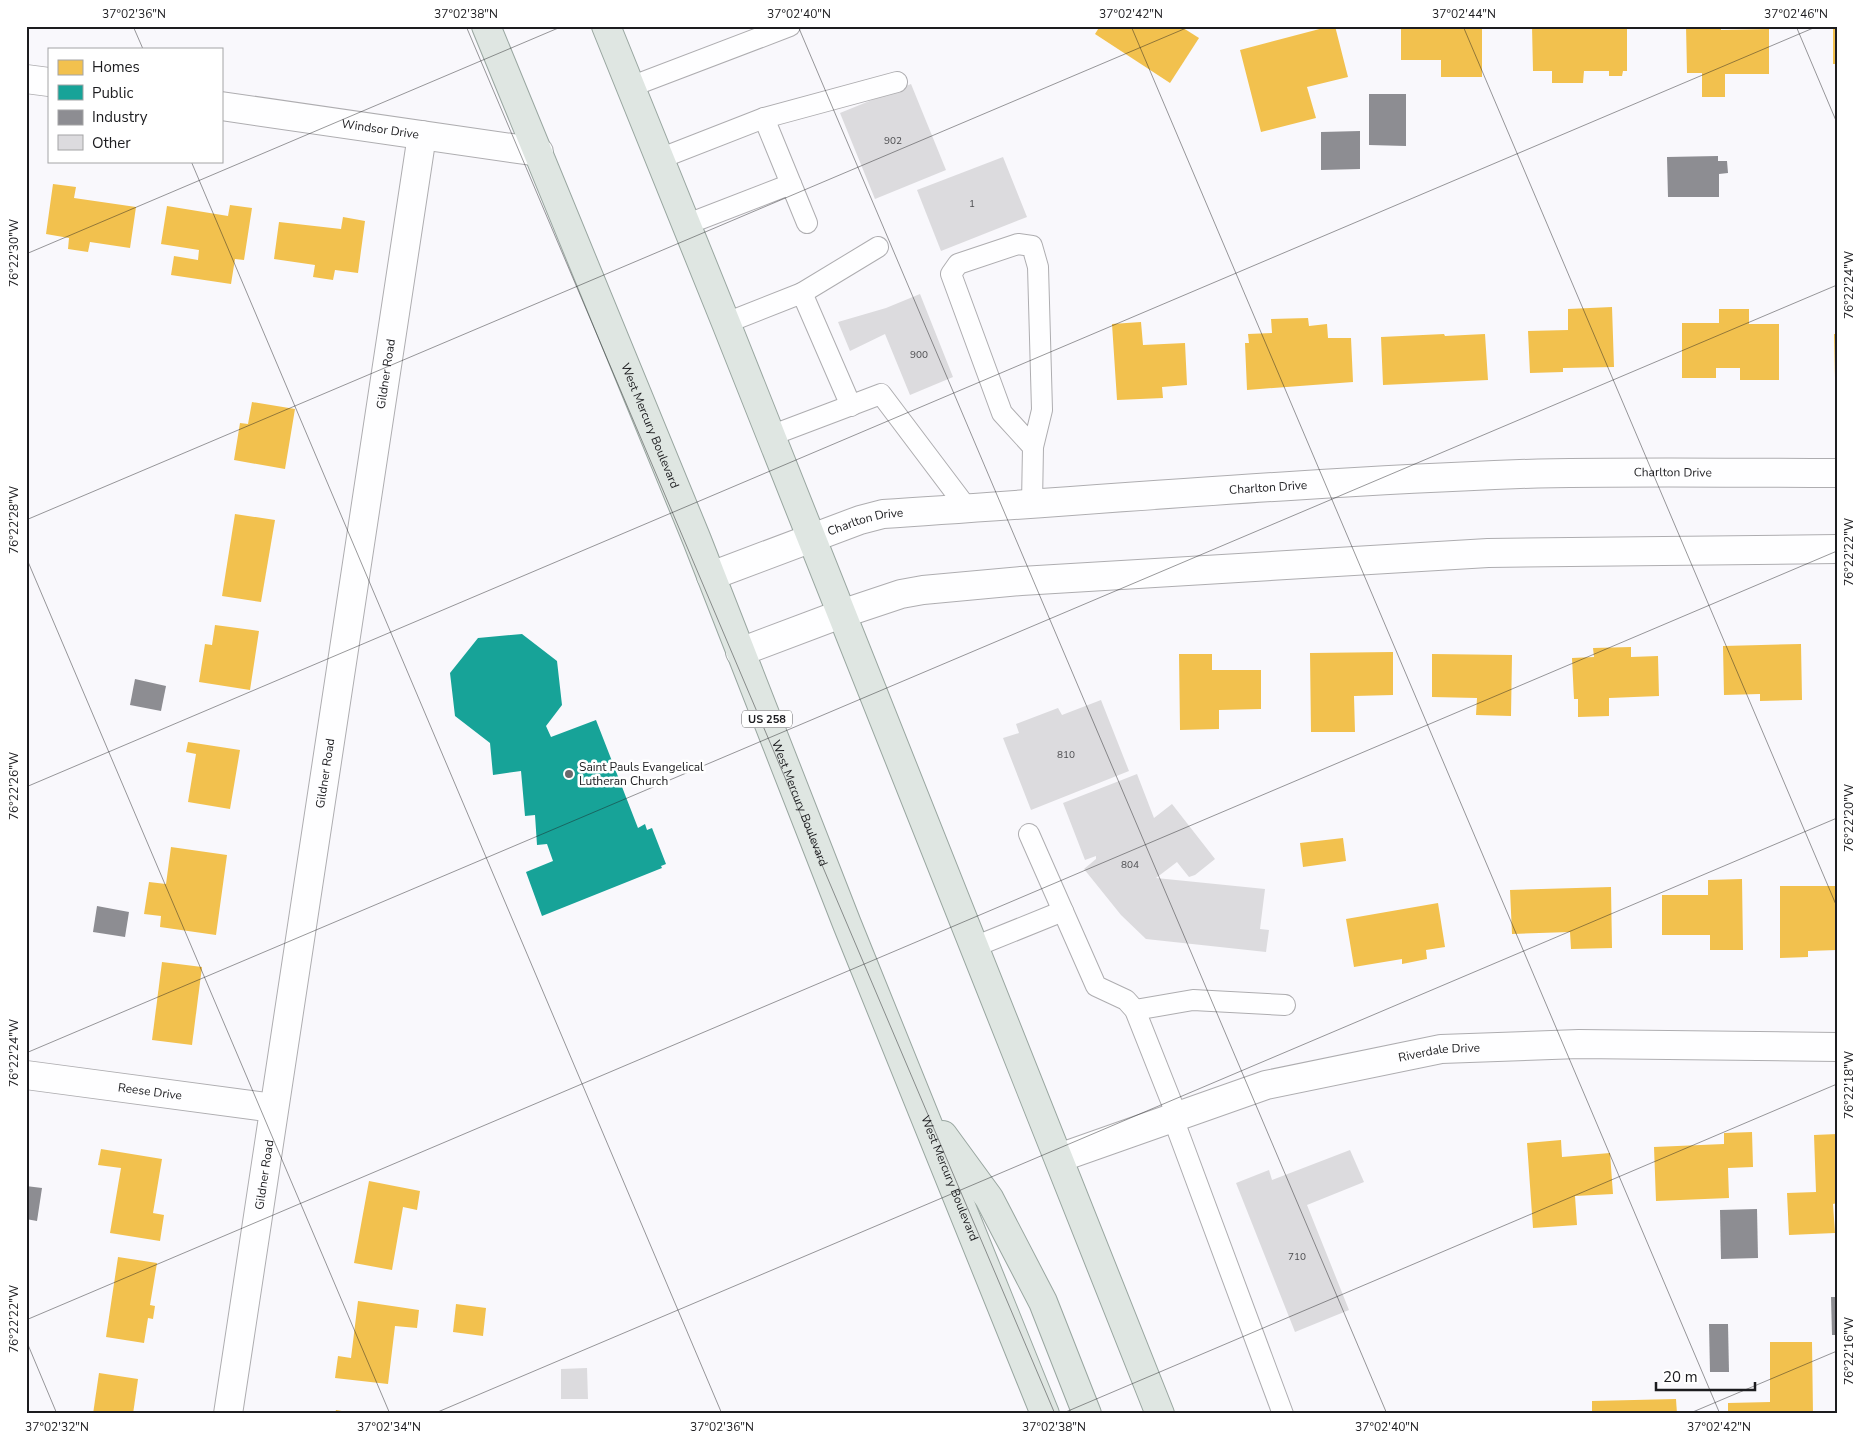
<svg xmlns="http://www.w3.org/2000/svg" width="1863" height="1440" font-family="'Nunito Sans',sans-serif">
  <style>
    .homes { fill: #f2c14e }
    .public { fill: #17a398 }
    .industry { fill: #8d8d92 }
    .building { fill: #dcdbde }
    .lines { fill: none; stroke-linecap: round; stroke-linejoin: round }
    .lane-casing { stroke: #aeadb0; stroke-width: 22 }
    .street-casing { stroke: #aeadb0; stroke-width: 30 }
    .primary-casing { stroke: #99a6a0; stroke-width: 30 }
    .lane { stroke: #fefeff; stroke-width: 20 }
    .street { stroke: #fefeff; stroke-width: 28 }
    .primary { stroke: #dfe6e2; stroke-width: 28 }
    .ticks { fill: none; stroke: #1c1c1f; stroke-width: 1; stroke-opacity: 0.45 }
    .poi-dot { fill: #69696c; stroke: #fff; stroke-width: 2 }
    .labels { text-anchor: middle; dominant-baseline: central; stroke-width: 5; stroke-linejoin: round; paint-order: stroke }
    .number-label { font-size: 10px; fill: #4c4c4f }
    .shield { fill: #fff; stroke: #606062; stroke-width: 1 }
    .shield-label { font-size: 11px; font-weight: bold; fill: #1c1c1f }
    .street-label { font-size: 12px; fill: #1c1c1f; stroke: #fff }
    .poi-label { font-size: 12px; fill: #1c1c1f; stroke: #fff; text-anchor: start }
    .neatline { fill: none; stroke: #1c1c1f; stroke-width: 2 }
    .ticks-label { font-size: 12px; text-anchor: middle; fill: #1c1c1f }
  </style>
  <rect width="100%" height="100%" fill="#f9f8fc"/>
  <g class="homes">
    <polygon points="1100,26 1180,26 1199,38 1170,83 1095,34"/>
    <polygon points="1331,26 1335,26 1348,77 1307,87 1316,118 1261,132 1240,50"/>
    <polygon points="1401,26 1482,26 1482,77 1441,77 1441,60 1401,60"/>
    <polygon points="1532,26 1627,26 1627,71 1623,71 1622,76 1609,76 1609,71 1584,71 1583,83 1552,83 1552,71 1533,71"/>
    <polygon points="1686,26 1721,26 1721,30 1769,29 1769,74 1725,74 1725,97 1702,97 1702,73 1687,73"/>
    <rect x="1833" y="26" width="4" height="38"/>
    <polygon points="53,184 76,187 74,198 136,207 130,248 90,242 88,252 68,249 69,238 46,234"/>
    <polygon points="230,205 252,208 244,260 235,259 231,284 171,275 174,256 198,260 199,250 161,244 167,206 228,216"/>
    <polygon points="343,217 365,221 358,273 335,270 333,280 313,277 315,265 274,259 279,222 341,229"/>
    <polygon points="1612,307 1614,367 1563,368 1563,372 1530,373 1528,331 1568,330 1568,309"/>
    <polygon points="1719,309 1749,309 1749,324 1779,324 1779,380 1740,380 1740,368 1716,368 1716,378 1682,378 1682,323 1719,323"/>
    <polygon points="1308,318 1309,326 1327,324 1328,338 1351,338 1353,382 1247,390 1245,343 1249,343 1248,334 1272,333 1271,319"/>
    <polygon points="1141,322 1143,345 1185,343 1187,385 1162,387 1163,398 1117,400 1112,324"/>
    <polygon points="1444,334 1445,336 1485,334 1488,380 1383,385 1381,337"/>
    <polygon points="1834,334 1837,334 1837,378 1835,378"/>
    <polygon points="252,402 295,409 285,469 234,460 240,423 248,424"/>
    <polygon points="235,514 275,520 261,602 222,596"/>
    <polygon points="215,625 259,631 250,690 199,682 205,644 212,645"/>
    <polygon points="1801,644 1802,700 1760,701 1760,694 1724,695 1723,646"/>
    <polygon points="1631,647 1631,657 1658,656 1659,696 1609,698 1609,716 1578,717 1578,699 1574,699 1572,658 1594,657 1593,648"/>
    <polygon points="1393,652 1393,695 1354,696 1355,732 1311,732 1310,653"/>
    <polygon points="1179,654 1212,654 1212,670 1261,670 1261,709 1219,710 1219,729 1180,730"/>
    <polygon points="1432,654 1512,655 1511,716 1476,715 1477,698 1432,697"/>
    <polygon points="188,742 240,750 230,809 188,802 196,754 186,752"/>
    <polygon points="1343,838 1346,861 1303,867 1300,843"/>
    <polygon points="171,847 227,855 216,935 160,927 161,916 144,914 149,882 166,884"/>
    <polygon points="1742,879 1743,950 1710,950 1710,935 1662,935 1662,895 1708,895 1708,880"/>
    <polygon points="1780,886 1837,886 1837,950 1808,951 1808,957 1780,958"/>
    <polygon points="1611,887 1612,948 1571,949 1570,932 1512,934 1510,890"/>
    <polygon points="1438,903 1445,947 1426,950 1427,959 1402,964 1402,959 1354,967 1346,919"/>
    <polygon points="162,962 202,967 192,1045 152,1040"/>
    <polygon points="1752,1132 1753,1167 1728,1168 1729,1198 1656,1201 1654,1147 1724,1144 1724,1133"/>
    <polygon points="1837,1134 1837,1203 1833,1204 1835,1233 1789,1235 1787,1193 1816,1192 1814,1135"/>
    <polygon points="1561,1140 1562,1157 1610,1153 1613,1194 1575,1196 1577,1225 1533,1228 1527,1143"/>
    <polygon points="101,1149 162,1159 153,1213 164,1215 160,1241 110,1233 121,1168 98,1165"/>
    <polygon points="369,1181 420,1191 417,1210 403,1207 392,1270 354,1263"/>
    <polygon points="118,1257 157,1263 150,1305 155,1306 153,1319 148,1318 144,1343 106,1337"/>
    <polygon points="358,1301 419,1310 417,1328 395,1326 388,1384 335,1378 338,1356 351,1358"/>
    <polygon points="456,1304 486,1308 483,1336 453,1332"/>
    <polygon points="1770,1342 1812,1342 1813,1414 1728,1414 1728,1403 1770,1402"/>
    <polygon points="99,1373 138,1379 133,1414 93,1414"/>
    <polygon points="1676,1399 1677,1414 1592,1414 1592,1401"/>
    <polygon points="336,1410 353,1413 353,1414 335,1414"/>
  </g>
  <polygon class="public" points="522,634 557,661 562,705 546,726 551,737 596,720 638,828 645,824 647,830 652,828 666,864 661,866 662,868 542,916 526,872 553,861 547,844 537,845 535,815 525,816 521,771 493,775 490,743 455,716 450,673 478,638"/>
  <g class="industry">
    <polygon points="1369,94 1406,94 1406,146 1369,145"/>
    <polygon points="1360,131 1360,169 1321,170 1321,132"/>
    <polygon points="1718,156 1718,161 1727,161 1728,173 1719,174 1719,197 1668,197 1667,157"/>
    <polygon points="135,679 166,686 161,711 130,705"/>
    <polygon points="97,906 129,912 125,937 93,932"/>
    <polygon points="26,1186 42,1188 37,1221 26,1219"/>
    <polygon points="1757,1209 1758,1258 1721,1259 1720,1210"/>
    <polygon points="1831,1297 1837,1297 1837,1335 1832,1335"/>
    <polygon points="1709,1324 1728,1324 1729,1372 1710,1372"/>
  </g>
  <g class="building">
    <polygon points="911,84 946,170 875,199 840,113"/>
    <polygon points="1003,157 1027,217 941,251 917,190"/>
    <polygon points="920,294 953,377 910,395 885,334 850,351 838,322 886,308"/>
    <polygon points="1101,700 1129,771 1031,810 1003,738 1019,733 1016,724 1058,708 1062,715"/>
    <polygon points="1137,774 1154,818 1172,804 1215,859 1195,875 1189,877 1177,862 1156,878 1265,889 1260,929 1269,930 1266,952 1146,939 1121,915 1084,869 1096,859 1096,856 1085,860 1063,803"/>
    <polygon points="1350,1150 1364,1182 1307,1205 1349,1310 1295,1332 1236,1183 1269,1170 1272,1180"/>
    <polygon points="587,1368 588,1399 561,1399 561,1369"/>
  </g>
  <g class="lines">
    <defs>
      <g id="lane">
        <polyline points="630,87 790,26"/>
        <polyline points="764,118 807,223"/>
        <polyline points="659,159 764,118 897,82"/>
        <polyline points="685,225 791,184"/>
        <polyline points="802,293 878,247"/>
        <polyline points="726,323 802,293 851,406"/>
        <polyline points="770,436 881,394 967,508"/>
        <polyline points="1032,503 1033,447 1042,410 1038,267 1032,246 1018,244 958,264 951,274 1002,413 1033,447"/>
        <polyline points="1029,834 1096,986 1126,1000 1135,1010 1177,1116"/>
        <polyline points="974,947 1063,911"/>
        <polyline points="1135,1010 1193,1000 1285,1005"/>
        <polyline points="1173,1118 1283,1414"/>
      </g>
      <g id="street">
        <polyline points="26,79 49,82"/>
        <path id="s1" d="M221,106L539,152"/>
        <path id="s2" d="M711,576L860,520L883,514C1096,500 1308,482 1520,474C1626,471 1731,473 1837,473"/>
        <polyline points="740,652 841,614 901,594 923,590 1021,581 1488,553 1837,549"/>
        <path id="s3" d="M26,1075L274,1108"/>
        <path id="s4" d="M1059,1158L1266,1085L1441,1049L1579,1044L1837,1047"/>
        <path id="s5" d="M228,1414L422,135"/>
      </g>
      <g id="primary">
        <path id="s6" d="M486,26L697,540L847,924L1045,1414"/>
        <polyline points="606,26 726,323 1160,1414"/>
        <polyline points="943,1135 989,1198 1043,1302 1087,1414"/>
      </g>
    </defs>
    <use href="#lane" class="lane-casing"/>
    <use href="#street" class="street-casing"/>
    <use href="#primary" class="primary-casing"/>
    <use href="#lane" class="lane"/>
    <use href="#street" class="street"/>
    <use href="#primary" class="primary"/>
  </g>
  <path class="ticks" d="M133,26L143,49M466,26L1055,1414M798,26L1387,1414M1131,26L1720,1414M1463,26L1837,907M1796,26L1837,123M191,161L722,1414M26,254L563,26M26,520L1191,26M26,557L390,1414M26,787L1818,26M26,1053L1837,285M26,1320L1837,551M26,1340L57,1414M433,1414L1837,818M1061,1414L1837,1084M1688,1414L1837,1351"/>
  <circle class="poi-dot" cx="569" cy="774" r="5"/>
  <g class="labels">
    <g class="number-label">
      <text x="893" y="141">902</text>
      <text x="972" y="204">1</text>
      <text x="919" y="355">900</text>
      <text x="1066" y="755">810</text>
      <text x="1130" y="865">804</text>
      <text x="1297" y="1257">710</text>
    </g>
    <rect class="shield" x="742" y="710.5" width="50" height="17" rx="4"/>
    <g class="shield-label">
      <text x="767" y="719">US 258</text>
    </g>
    <g class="street-label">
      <text stroke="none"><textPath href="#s1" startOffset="161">Windsor Drive</textPath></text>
      <text stroke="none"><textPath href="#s5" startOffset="1052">Gildner Road</textPath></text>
      <text stroke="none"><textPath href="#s6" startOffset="432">West Mercury Boulevard</textPath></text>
      <text stroke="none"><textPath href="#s2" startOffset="974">Charlton Drive</textPath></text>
      <text stroke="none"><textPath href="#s2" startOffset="569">Charlton Drive</textPath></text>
      <text stroke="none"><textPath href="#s2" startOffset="164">Charlton Drive</textPath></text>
      <text stroke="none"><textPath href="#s5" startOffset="648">Gildner Road</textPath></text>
      <text stroke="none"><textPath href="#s6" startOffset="838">West Mercury Boulevard</textPath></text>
      <text stroke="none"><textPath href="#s4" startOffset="396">Riverdale Drive</textPath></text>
      <text stroke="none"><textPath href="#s3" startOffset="125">Reese Drive</textPath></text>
      <text stroke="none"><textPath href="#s5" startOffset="242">Gildner Road</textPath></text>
      <text stroke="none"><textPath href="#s6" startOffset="1242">West Mercury Boulevard</textPath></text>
    </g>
    <g class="poi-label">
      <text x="579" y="767">Saint Pauls Evangelical<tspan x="579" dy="14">Lutheran Church</tspan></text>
    </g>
  </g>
  <rect width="1863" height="1440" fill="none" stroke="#ffffff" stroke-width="55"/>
  <rect x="48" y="48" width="175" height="115" fill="#ffffff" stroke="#a4a4a5"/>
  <rect x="58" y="60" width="25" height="15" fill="#f2c14e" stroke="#a4a4a5"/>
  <text x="92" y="72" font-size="15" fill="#1c1c1f">Homes</text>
  <rect x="58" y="85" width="25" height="15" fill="#17a398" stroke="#a4a4a5"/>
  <text x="92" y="98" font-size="15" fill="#1c1c1f">Public</text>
  <rect x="58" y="110" width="25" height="15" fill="#8d8d92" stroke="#a4a4a5"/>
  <text x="92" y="122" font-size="15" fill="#1c1c1f">Industry</text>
  <rect x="58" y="135" width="25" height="15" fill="#dcdbde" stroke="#a4a4a5"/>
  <text x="92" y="148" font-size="15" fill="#1c1c1f">Other</text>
  <path d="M1656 1382v8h99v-8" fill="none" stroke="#1c1c1f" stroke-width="2.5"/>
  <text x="1663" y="1382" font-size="15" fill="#1c1c1f" stroke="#ffffff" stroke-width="4" paint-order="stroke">20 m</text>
  <rect x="28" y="28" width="1808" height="1384" class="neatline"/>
  <g class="ticks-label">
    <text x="134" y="18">37°02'36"N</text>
    <text x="466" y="18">37°02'38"N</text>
    <text x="799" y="18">37°02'40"N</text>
    <text x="1131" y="18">37°02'42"N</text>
    <text x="1464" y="18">37°02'44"N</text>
    <text x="1796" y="18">37°02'46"N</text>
    <text transform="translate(14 253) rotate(-90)" y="4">76°22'30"W</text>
    <text transform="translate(1849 285) rotate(-90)" y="4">76°22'24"W</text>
    <text transform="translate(14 520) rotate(-90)" y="4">76°22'28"W</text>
    <text transform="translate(1849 552) rotate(-90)" y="4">76°22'22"W</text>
    <text transform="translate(14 786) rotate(-90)" y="4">76°22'26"W</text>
    <text transform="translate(1849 818) rotate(-90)" y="4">76°22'20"W</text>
    <text transform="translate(14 1053) rotate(-90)" y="4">76°22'24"W</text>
    <text transform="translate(1849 1085) rotate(-90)" y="4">76°22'18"W</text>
    <text transform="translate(14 1319) rotate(-90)" y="4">76°22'22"W</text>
    <text transform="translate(1849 1351) rotate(-90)" y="4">76°22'16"W</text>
    <text x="57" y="1431">37°02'32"N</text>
    <text x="389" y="1431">37°02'34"N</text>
    <text x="722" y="1431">37°02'36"N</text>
    <text x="1054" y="1431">37°02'38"N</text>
    <text x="1387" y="1431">37°02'40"N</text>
    <text x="1719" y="1431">37°02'42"N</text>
  </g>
</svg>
